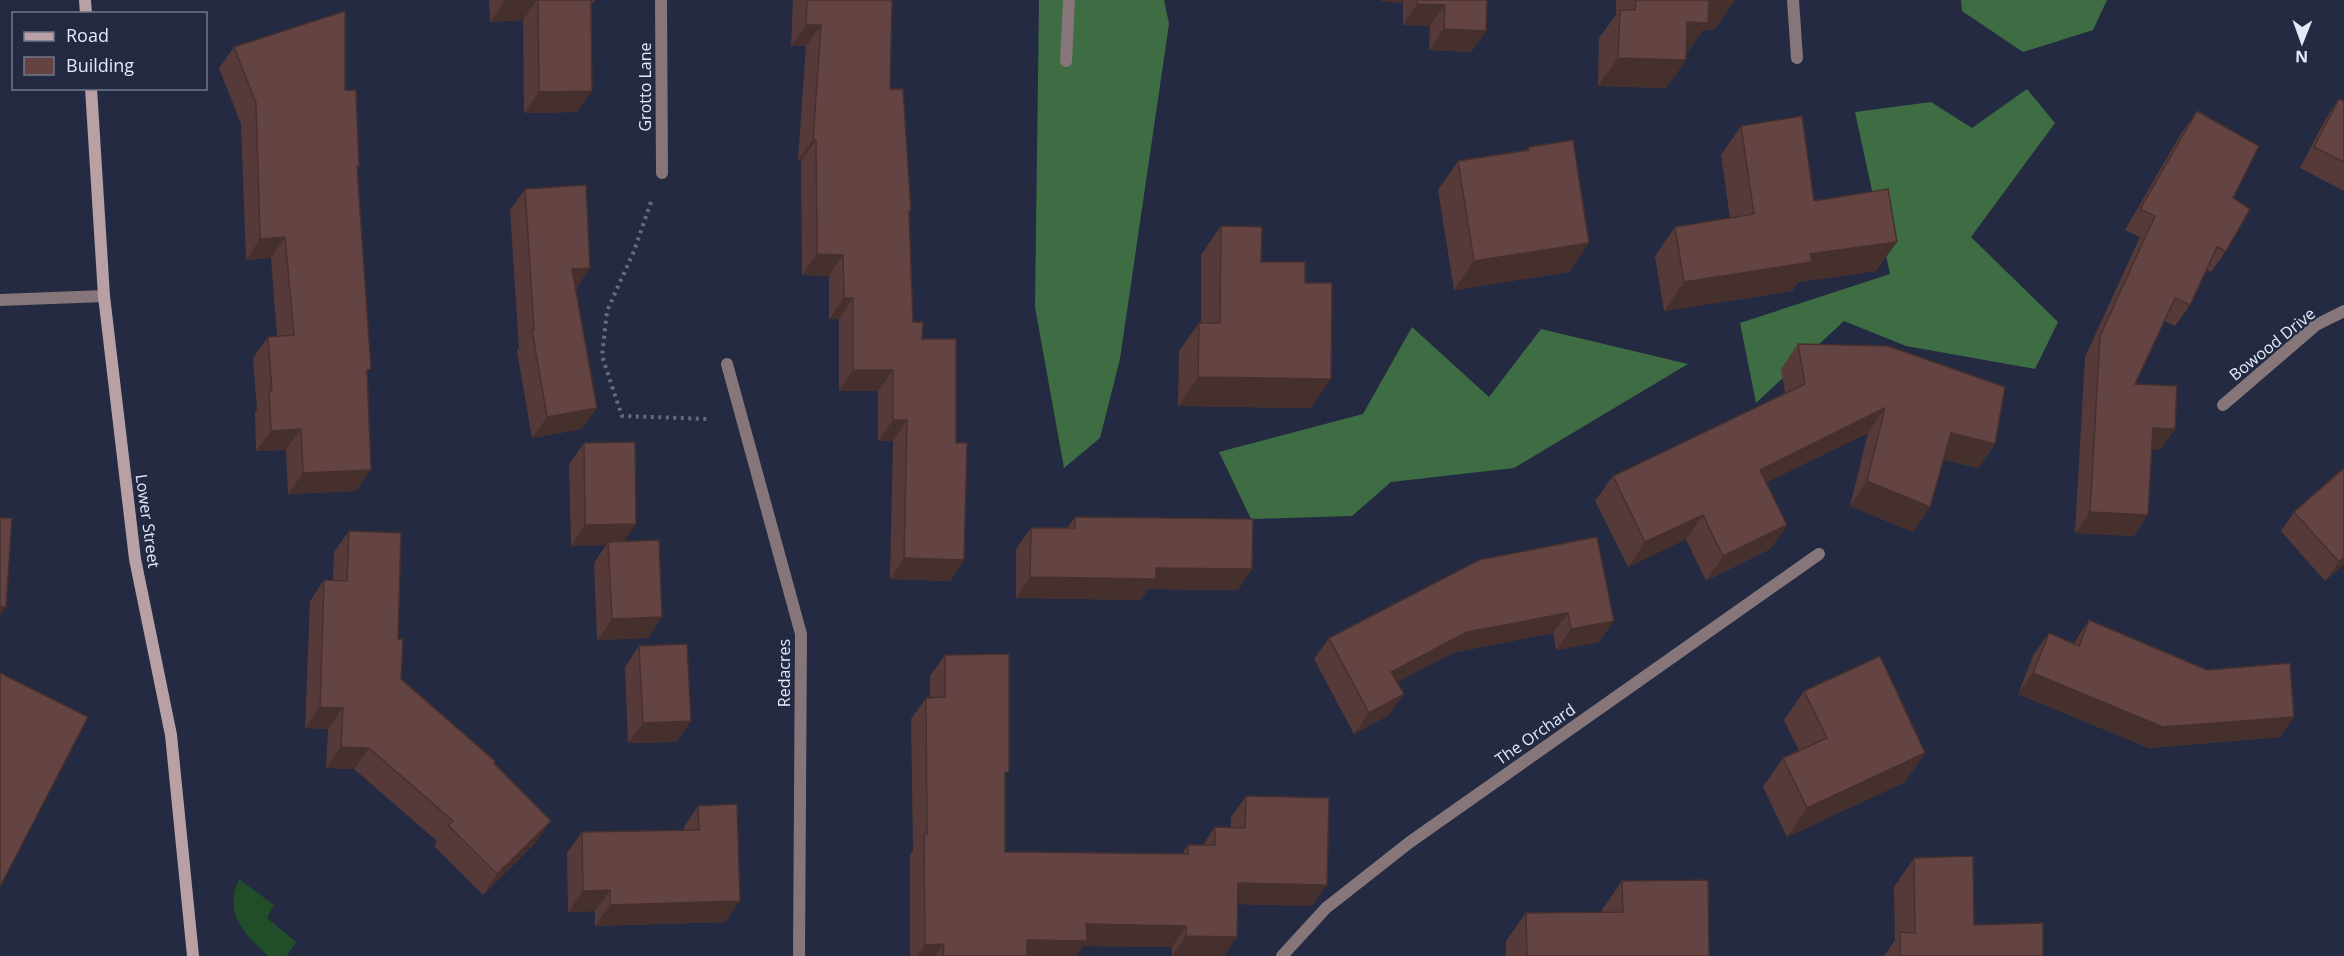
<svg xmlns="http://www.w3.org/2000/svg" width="2344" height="956" font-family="'Open Sans',sans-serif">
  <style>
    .green { fill: #214e28 }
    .forest { fill: #3e6c43 }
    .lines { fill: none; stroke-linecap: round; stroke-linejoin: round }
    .path { stroke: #656c80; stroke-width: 4; stroke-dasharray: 3 4.5; stroke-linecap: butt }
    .lane { stroke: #867679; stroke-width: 12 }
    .street { stroke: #867679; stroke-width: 12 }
    .secondary { stroke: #b9a0a5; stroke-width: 12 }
    .wall { fill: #563a39 }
    .shaded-wall { fill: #46302e }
    .building { fill: #644442; stroke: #46302e; stroke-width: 1.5 }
    .labels { text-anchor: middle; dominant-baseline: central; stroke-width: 4.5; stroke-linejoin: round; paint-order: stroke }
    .street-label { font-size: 16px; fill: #e5eafa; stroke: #232a41 }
  </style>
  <rect width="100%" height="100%" fill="#232a41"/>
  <path class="green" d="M239,879L274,905L267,918L296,942L287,956H268C244,934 223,913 239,879Z"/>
  <g class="forest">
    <polygon points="1039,0 1164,0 1169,24 1120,359 1100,438 1064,468 1035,307"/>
    <polygon points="1961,0 2107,0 2093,30 2023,52 1962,11"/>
    <polygon points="2027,89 2055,123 1971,237 2058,322 2035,369 1906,346 1844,321 1756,403 1740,323 1890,274 1855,112 1931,102 1972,128"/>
    <polygon points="1412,327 1489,397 1541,329 1688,364 1514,468 1391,482 1352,516 1251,519 1219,452 1363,414"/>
  </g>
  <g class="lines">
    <polyline class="path" points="651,202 634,251 607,311 602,356 622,416 709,419"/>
    <polyline class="lane" points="0,300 104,296"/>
    <g class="street">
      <polyline points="661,0 662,173"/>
      <polyline points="1793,0 1797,58"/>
      <polyline points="1066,61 1069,0"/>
      <polyline points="727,364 801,634 799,956"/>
      <polyline points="2223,405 2316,325 2344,311"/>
      <polyline points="1282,956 1326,908 1410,842 1819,554"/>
    </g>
    <g class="secondary">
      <polyline points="85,0 86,14"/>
      <polyline points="91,88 104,296 135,559 171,735 193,956"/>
    </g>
  </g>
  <g class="wall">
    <polygon points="489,0 595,0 591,5 577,112 524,113 523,20 490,22"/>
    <polygon points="793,0 892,0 890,89 909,213 913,322 922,339 956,443 964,560 950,581 890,579 893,441 878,441 878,391 839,391 839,319 829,319 829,276 802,275 801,161 798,160 806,46 791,46"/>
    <polygon points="1381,0 1487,0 1486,31 1471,52 1429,50 1430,26 1403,25 1403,3 1381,1"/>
    <polygon points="1616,0 1735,0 1714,30 1703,30 1688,51 1686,51 1686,60 1666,88 1598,86 1599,38 1616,15"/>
    <polygon points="234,47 345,90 359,166 357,168 367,375 356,491 288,494 286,450 256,451 255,412 257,409 253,358 268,337 277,336 271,258 246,260 241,124 219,68"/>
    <polygon points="2339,99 2344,101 2344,191 2300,168 2325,120"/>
    <polygon points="2197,111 2233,198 2226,251 2211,272 2206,270 2190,305 2175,326 2164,321 2135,384 2175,429 2160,450 2152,449 2134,536 2075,533 2085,357 2140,237 2125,230 2182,132"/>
    <polygon points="1741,126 1814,201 1876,271 1798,282 1792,291 1664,311 1655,256 1675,227 1730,218 1721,155"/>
    <polygon points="1529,147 1589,243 1569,272 1454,290 1438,190 1458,161 1526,150"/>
    <polygon points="525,189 597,408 582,429 532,438 517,351 519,348 510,210"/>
    <polygon points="1221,226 1261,262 1305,283 1311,408 1178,406 1179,351 1199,323 1201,323 1201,255"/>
    <polygon points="1798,344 1995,444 1978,468 1944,460 1930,507 1913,532 1850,506 1868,433 1766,482 1787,525 1770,549 1706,581 1686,539 1628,567 1595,501 1613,476 1785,393 1781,369"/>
    <polygon points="584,443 624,541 662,617 648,638 597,640 594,563 606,545 571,546 569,464"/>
    <polygon points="2344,468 2344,564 2325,581 2281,531 2294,512"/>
    <polygon points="1075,517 1238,590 1148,589 1141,600 1016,598 1016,549 1031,528 1067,528"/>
    <polygon points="349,531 398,639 401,679 494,763 536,842 483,895 434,846 437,841 354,769 326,768 328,729 305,728 310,601 324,580 333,581 334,552"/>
    <polygon points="1597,537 1599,642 1556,650 1553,633 1452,653 1397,682 1389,715 1354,734 1314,659 1329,638"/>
    <polygon points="2089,620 2280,737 2149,748 2018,694 2034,654 2049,633 2074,643"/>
    <polygon points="639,646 677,742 628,743 625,667"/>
    <polygon points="945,655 1005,779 1005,852 1182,854 1188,845 1203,845 1215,827 1231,827 1231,817 1246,796 1312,906 1238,904 1224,956 1172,956 1172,947 1083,946 1076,956 910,956 910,855 913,850 911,719 926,698 930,697 930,676"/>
    <polygon points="1804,691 1905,782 1787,837 1763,787 1783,758 1799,751 1784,720"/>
    <polygon points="698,806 725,922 595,926 595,911 568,912 567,853 582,832 684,830 684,827"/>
    <polygon points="1914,858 1974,925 2043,956 1884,956 1895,940 1894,887"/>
    <polygon points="1622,881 1709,956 1506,956 1506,941 1526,913 1602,912 1602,910"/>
  </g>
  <g class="shaded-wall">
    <polygon points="537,0 523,20 490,22 505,1"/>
    <polygon points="1382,0 1405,0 1403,3 1381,1"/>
    <polygon points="1709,1 1734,2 1714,30 1703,30 1688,51 1667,51 1687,22"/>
    <polygon points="1417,4 1445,5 1430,26 1403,25"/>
    <polygon points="806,25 821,25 806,46 791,46"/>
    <polygon points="1444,29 1486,31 1471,52 1429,50"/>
    <polygon points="1618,58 1686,60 1666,88 1598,86"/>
    <polygon points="592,91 577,112 524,113 539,92"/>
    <polygon points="813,140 816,140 801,161 798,160"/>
    <polygon points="285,237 271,258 246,260 260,239"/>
    <polygon points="1897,242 1876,271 1798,282 1792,291 1664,311 1684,282 1810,254"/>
    <polygon points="1589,243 1569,272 1454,290 1474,261"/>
    <polygon points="817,254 843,255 829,276 802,275"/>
    <polygon points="590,268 576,289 572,269"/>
    <polygon points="844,298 853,298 839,319 829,319"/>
    <polygon points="853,370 893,370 878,391 839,391"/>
    <polygon points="1198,377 1331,379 1311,408 1178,406"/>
    <polygon points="597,408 582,429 532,438 547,417"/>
    <polygon points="1885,408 1868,433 1743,494 1760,470"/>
    <polygon points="893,420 907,420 893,441 878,441"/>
    <polygon points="2153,428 2175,429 2160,450 2138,449"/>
    <polygon points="301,429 286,450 256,451 271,431"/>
    <polygon points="1951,433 1995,444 1978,468 1934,458"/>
    <polygon points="371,470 356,491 288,494 303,473"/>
    <polygon points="1867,481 1930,507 1913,532 1850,506"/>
    <polygon points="2090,512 2148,515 2134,536 2075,533"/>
    <polygon points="1703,515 1686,539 1628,567 1645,542"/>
    <polygon points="636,524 621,545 608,542 606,545 571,546 585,525"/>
    <polygon points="1787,525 1770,549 1706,581 1723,556"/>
    <polygon points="2344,557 2344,564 2325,581 2339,562"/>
    <polygon points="904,558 964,560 950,581 890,579"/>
    <polygon points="1156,568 1252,569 1238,590 1148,589 1141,600 1016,598 1030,577"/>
    <polygon points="0,606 6,607 0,616"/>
    <polygon points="1568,613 1553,633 1452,653 1377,693 1391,672 1467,632"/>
    <polygon points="662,617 648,638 597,640 612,619"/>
    <polygon points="1614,621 1599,642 1556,650 1571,629"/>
    <polygon points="2033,673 2294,717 2280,737 2149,748 2018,694"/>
    <polygon points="1404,694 1389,715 1354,734 1369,713"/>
    <polygon points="320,707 343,708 328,729 305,728"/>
    <polygon points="691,721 677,742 628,743 643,723"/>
    <polygon points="341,747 369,748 354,769 326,768"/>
    <polygon points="1925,753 1905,782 1787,837 1807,808"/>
    <polygon points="551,821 536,842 483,895 497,874"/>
    <polygon points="1238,883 1327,885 1312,906 1224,904"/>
    <polygon points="610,890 595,911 568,912 583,891"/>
    <polygon points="740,901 725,922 595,926 610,905"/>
    <polygon points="1086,924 1186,926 1172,947 1083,946 1076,956 954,956"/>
    <polygon points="1186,936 1237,937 1224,956 1172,956"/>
    <polygon points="944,944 935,956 917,956 925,945"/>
  </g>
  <g class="building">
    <polygon points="505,0 529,0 505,1"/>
    <polygon points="538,0 591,0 592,91 539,92"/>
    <polygon points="807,0 892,0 890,89 903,89 911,211 909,211 913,322 923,322 922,339 956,339 956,443 967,443 964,560 904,558 907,420 893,420 893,370 853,370 853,298 844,298 843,255 817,254 816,140 813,140 821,25 806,25"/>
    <polygon points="1417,0 1487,0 1486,31 1444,29 1445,5 1417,4"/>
    <polygon points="1636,0 1735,0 1734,2 1709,1 1708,23 1687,22 1686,60 1618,58 1620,10 1635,10"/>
    <polygon points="345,11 345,90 356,90 359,166 357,166 371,369 367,370 371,470 303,473 301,429 271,431 269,391 272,391 268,337 294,335 285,237 260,239 256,103 234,47"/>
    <polygon points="2339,99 2344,101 2344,162 2314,147"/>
    <polygon points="2197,111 2259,146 2233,198 2250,209 2226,251 2217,247 2190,305 2175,298 2135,384 2177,386 2175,429 2153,428 2148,515 2090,512 2100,336 2155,216 2140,209"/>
    <polygon points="1802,116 1814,201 1888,189 1897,242 1810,254 1812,262 1684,282 1675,227 1754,214 1741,126"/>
    <polygon points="1573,140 1589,243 1474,261 1458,161 1529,150 1529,147"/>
    <polygon points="586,185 590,268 572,269 597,408 547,417 532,330 534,330 525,189"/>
    <polygon points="1221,226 1262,227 1261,262 1305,262 1305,283 1332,283 1331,379 1198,377 1199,323 1220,323"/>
    <polygon points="1798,344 1888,346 2005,387 1995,444 1951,433 1930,507 1867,481 1885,408 1760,470 1787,525 1723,556 1703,515 1645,542 1613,476 1805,384"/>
    <polygon points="635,442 636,524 585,525 584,443"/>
    <polygon points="2344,468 2344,557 2339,562 2294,512"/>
    <polygon points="1075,517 1253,519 1252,569 1156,568 1156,579 1030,577 1031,528 1075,528"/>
    <polygon points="0,518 12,518 6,607 0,606"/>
    <polygon points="349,531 401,533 398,639 403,639 401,679 495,761 494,763 551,821 497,874 448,825 453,821 369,748 341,747 343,708 320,707 324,580 347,581"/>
    <polygon points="1597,537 1614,621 1571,629 1568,613 1467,632 1391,672 1404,694 1369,713 1329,638 1479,560"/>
    <polygon points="659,540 662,617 612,619 608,542"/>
    <polygon points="2089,620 2207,670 2290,663 2294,717 2163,727 2033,673 2049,633 2079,646"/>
    <polygon points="687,644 691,721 643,723 639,646"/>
    <polygon points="1009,654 1009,772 1005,772 1005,852 1188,854 1188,845 1215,845 1215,827 1245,828 1246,796 1329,798 1327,885 1238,883 1237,937 1186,936 1186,926 1086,924 1087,941 1027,940 1027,956 943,956 944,944 925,945 924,834 927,834 926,698 945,697 945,655"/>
    <polygon points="1880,656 1925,753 1807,808 1783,758 1827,738 1804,691"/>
    <polygon points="0,673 88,717 0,887"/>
    <polygon points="737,804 740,901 610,905 610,890 583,891 582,832 699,830 698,806"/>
    <polygon points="1973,856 1974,925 2043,923 2043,956 1900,956 1900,932 1915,933 1914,858"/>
    <polygon points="1708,880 1709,956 1527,956 1526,913 1623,912 1622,881"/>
  </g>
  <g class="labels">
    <g class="street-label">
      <text transform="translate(645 87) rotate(-90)">Grotto Lane</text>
      <text transform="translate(2272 344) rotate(-39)">Bowood Drive</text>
      <text transform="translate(148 521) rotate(82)">Lower Street</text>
      <text transform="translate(784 673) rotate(-90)">Redacres</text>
      <text transform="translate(1535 734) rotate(-35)">The Orchard</text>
    </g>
  </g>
  <rect x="12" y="12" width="195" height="78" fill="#232a41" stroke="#71778b" stroke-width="1.5"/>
  <rect x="24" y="32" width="30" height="9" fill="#b9a0a5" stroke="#71778b" stroke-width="1.5"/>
  <text x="66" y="42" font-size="18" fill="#e5eafa">Road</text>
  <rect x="24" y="57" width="30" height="18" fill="#644442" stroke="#71778b" stroke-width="1.5"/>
  <text x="66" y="72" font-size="18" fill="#e5eafa">Building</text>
  <g transform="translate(2302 42) rotate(181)" stroke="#232a41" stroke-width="4.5" paint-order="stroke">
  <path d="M0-4.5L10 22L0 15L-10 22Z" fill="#e5eafa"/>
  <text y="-9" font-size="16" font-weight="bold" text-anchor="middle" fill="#e5eafa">N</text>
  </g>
</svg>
